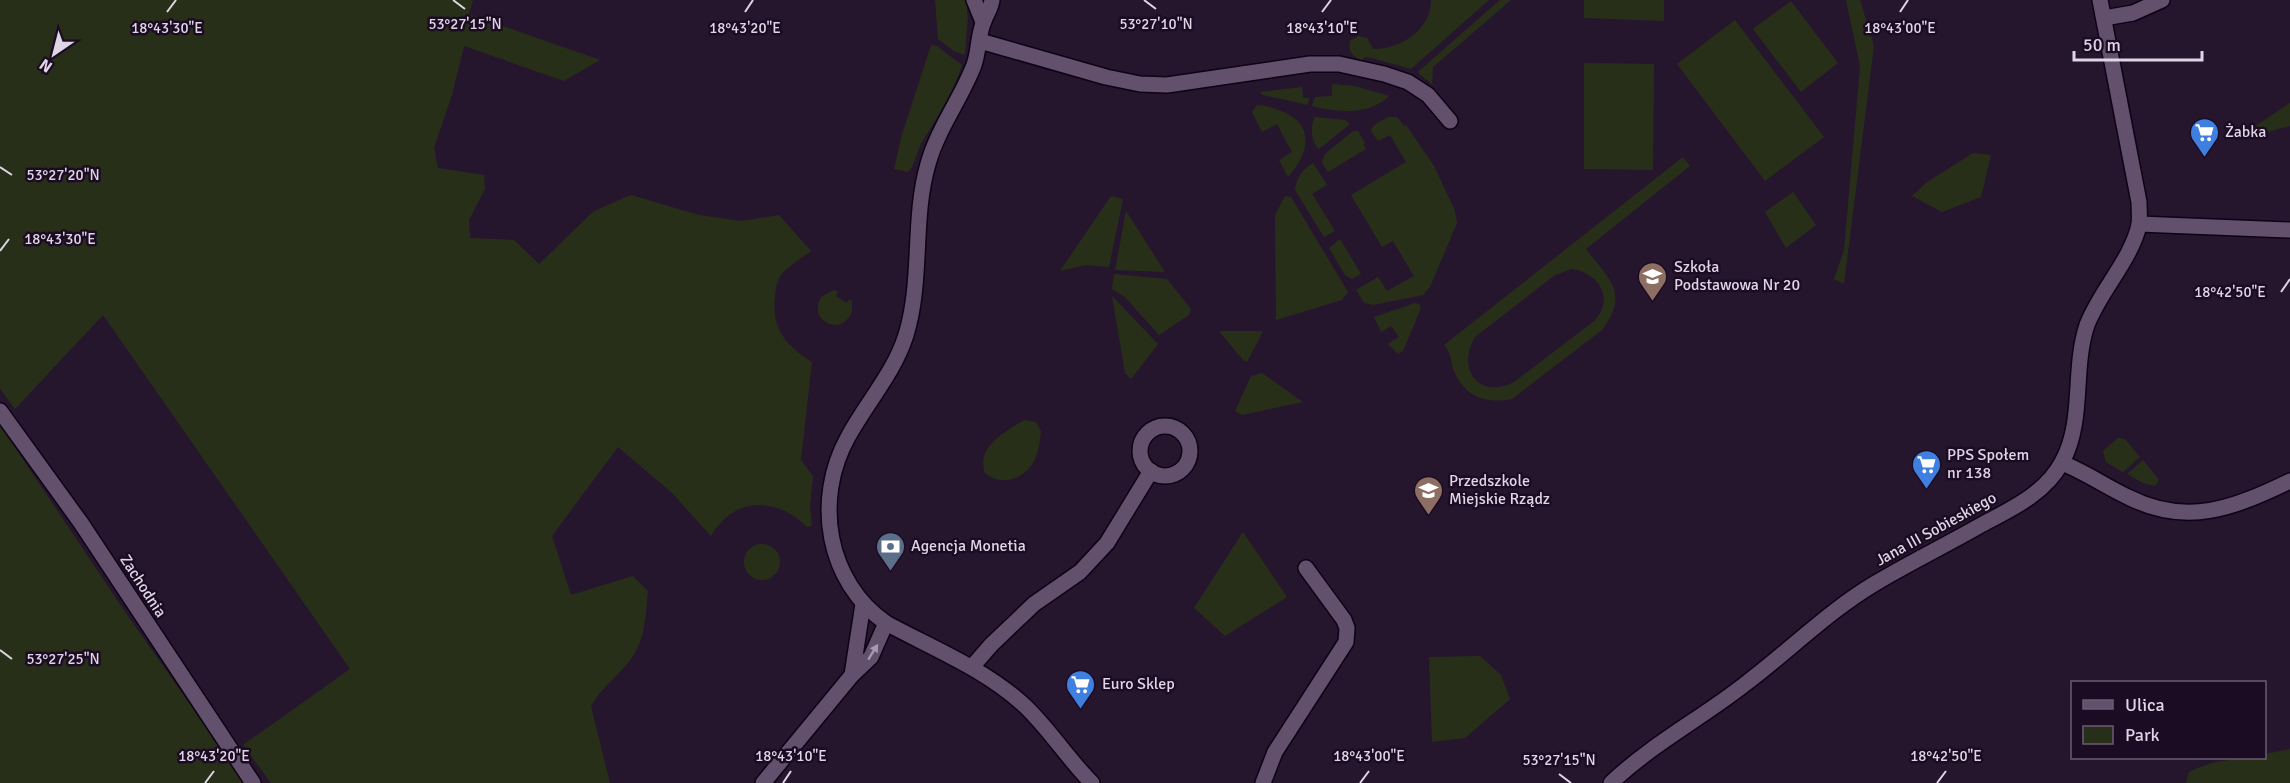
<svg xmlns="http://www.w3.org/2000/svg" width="2290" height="783" font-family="Signika,sans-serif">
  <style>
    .green { fill: #282f19; fill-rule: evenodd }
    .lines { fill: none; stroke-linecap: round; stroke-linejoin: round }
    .minor-casing { stroke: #0e0215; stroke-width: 18 }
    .minor { stroke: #62506c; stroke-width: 15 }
    .oneway { fill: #a799af }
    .ticks { fill: none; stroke: #dfd5e5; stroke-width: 2 }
    .labels { text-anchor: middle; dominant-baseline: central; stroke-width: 5; stroke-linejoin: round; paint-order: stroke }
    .poi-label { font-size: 16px; fill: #dfd5e5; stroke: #1c0c23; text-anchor: start }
    .street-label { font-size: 16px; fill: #dfd5e5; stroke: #1c0c23 }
    .ticks-label { font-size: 15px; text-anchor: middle; fill: #dfd5e5; stroke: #1c0c23; stroke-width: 5; stroke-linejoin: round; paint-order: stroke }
  </style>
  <rect width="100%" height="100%" fill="#25162e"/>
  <g class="green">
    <path d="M0,0H473L469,14L600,60L564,81L464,46L452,95L434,148L438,168L484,175L485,189L469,220L470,238L514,240L539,264L594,211L631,195L699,215L741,221L779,215L811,251C802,258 789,265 781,275C777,281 775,290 775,297C771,329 787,346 812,362L801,460L813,476L810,506L812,526L807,527C776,496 733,497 711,536L671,492L618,447L552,536L571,595L633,576L648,591C646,614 645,641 631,659C618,676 601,688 591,706L610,783H271L243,745L350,669L103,315L15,409L0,389Z"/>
    <polygon points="935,0 967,0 967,14 968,15 965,55 954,51 938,39"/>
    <path d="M1431,0H1489L1411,69L1372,58L1365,57L1362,60C1353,58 1348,51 1350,41L1358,36L1367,38L1373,49C1400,49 1431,31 1431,0Z"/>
    <polygon points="1500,0 1511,0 1433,67 1432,84 1418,73 1419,71"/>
    <polygon points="1584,0 1664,0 1664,21 1584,18"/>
    <polygon points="1846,0 1860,0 1874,46 1844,284 1834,279 1844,250 1860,66"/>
    <polygon points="1791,1 1838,63 1801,92 1753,29"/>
    <polygon points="1735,20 1824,137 1765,181 1677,64"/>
    <path d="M931,45L937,46L962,65C952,95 938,116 922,142C917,151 915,165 908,172L894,169L901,138Z"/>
    <polygon points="1584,63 1654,64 1653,170 1584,169"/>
    <path d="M1332,84L1355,86L1389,96C1371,115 1336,113 1312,106L1315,97L1332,96Z"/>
    <polygon points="1302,87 1303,98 1309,98 1308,105 1263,95 1260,92"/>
    <polygon points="2290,103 2290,126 2256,135 2254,127"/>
    <path d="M1257,105C1266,105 1273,108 1281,111C1316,124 1309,154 1288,177L1279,160L1292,152L1277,124L1262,132L1252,112Z"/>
    <path d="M1315,117L1345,120L1350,124L1319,149C1311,143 1310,125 1315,117Z"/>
    <polygon points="1388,117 1397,117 1404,126 1406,125 1434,166 1455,211 1457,223 1430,287 1423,295 1373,305 1364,303 1356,290 1378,277 1387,291 1414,276 1393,241 1382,247 1351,195 1406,162 1390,135 1378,141 1371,131 1374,125"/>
    <polygon points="1353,131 1358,131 1365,143 1363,144 1366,149 1328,172 1322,163 1325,154"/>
    <polygon points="1973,153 1991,155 1981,197 1942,212 1912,196 1927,182"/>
    <path d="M1683,157L1690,166L1586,249C1609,279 1630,293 1602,330L1512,399C1485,404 1465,397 1454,371C1449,358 1454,358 1444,345ZM1572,269C1590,271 1610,288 1602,309C1601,313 1597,317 1594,321L1514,382C1479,400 1456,369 1475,337L1555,275Z"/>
    <path d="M1313,163L1327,185L1312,194L1335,231L1324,237L1295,190C1297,177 1302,170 1313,163Z"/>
    <polygon points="1793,192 1816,225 1786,248 1765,212"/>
    <polygon points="1111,196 1123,199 1109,267 1086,265 1060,271"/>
    <polygon points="1285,196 1291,197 1348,292 1342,300 1276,320 1275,215"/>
    <polygon points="1126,211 1165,272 1115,270"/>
    <polygon points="1340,239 1361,274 1352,279 1345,275 1329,248"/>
    <polygon points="1114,274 1167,279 1191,309 1189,315 1159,335 1125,297 1112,289"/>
    <path d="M834,290L838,292L836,296L846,303L851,299C854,312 851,320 838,325C821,325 813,312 821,297Z"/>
    <polygon points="1112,296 1158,344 1131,379 1125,373"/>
    <polygon points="1415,303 1419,304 1421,308 1403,351 1398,354 1388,344 1399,337 1391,326 1381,332 1374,317"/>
    <polygon points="1219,331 1263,331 1247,362 1243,360"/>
    <polygon points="1262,373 1303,402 1242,415 1235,411 1251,376"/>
    <path d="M1024,420L1036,422L1041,431C1040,440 1039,450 1035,459C1026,478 1003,488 985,473C976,446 1005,432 1024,420Z"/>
    <polygon points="0,425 121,606 245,783 0,783"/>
    <polygon points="2118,438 2125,439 2140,457 2123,472 2106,462 2103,451"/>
    <polygon points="2143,460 2159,480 2155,486 2143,483 2127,474"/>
    <polygon points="1243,532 1287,597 1225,636 1194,608"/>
    <circle cx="762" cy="562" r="18"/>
    <polygon points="1480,656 1501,675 1510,699 1465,738 1432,742 1429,657"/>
    <path d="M2290,749V783H2186L2189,772C2212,760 2238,758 2264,758L2265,754Z"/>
  </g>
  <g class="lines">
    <defs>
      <g id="minor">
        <polyline points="974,0 983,22"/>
        <path d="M992,0C991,8 987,13 984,21C978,34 979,51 974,65C961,99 938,128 928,164C912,219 923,279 906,335C894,373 867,402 848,437C813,500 827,582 886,623C934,649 985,669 1025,706C1050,730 1068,759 1092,783"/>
        <polyline points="2104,18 2133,13 2162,0"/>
        <polyline points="980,41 1106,77 1140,84 1167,85 1310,64 1339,64 1384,74 1408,82 1428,95 1450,121"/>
        <polyline points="2139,224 2290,230"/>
        <polyline points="0,411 81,523 253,783"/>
        <circle cx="1165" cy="451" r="25"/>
        <path d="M2062,463C2085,472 2105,486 2128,497C2187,527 2234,508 2290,481"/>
        <polyline points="972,667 991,645 1034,604 1080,572 1107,543 1151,471"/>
        <polyline points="852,675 863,604"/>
        <polyline points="763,783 852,675 871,657 886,623"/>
        <polyline points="1263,783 1275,752 1346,642 1347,628 1344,620 1306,568"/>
        <path d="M1611,783C1653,743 1704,717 1749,681C1791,649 1829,611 1874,584C1909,563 1946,545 1981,525C2011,509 2045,494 2062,462C2085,420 2072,370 2087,325C2100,291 2131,260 2139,225C2140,218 2139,209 2139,202L2100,0"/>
      </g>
    </defs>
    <use href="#minor" class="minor-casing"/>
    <use href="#minor" class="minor"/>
  </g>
  <defs><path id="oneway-solid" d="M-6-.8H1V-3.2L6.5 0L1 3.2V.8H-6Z" transform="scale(1.5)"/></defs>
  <use class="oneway" href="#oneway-solid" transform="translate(873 652) rotate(-58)"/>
  <path class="ticks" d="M453,0L465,9M1144,0L1156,9M167,12L176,0M745,12L753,0M1322,12L1331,0M1900,12L1908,0M0,167L12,175M0,251L9,239M2281,292L2290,279M0,650L12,659M1559,774L1571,783M205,783L214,771M783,783L791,771M1360,783L1369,771M1937,783L1946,771"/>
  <defs>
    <symbol id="supermarket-pin" viewBox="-11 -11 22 30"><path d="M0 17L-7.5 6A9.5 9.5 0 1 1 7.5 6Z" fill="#3f7fe0" stroke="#1c0c23"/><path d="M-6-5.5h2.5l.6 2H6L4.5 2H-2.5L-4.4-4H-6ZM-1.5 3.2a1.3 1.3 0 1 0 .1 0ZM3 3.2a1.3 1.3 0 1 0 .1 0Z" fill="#fff"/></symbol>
    <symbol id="school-pin" viewBox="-11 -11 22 30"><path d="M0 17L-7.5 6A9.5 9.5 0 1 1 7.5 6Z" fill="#8d6e63" stroke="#1c0c23"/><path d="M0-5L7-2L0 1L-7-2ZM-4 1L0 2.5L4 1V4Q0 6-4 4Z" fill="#fff"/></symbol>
    <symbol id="bank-pin" viewBox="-11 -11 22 30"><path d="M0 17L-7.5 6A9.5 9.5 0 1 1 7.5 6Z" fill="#5c6f8a" stroke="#1c0c23"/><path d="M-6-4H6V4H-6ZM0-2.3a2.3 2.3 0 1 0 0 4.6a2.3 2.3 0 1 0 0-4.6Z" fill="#fff"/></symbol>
  </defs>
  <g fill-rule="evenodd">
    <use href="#supermarket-pin" x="2188" y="116" width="33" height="45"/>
    <use href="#school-pin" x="1636" y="260" width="33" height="45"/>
    <use href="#supermarket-pin" x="1910" y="448" width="33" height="45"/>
    <use href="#school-pin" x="1412" y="474" width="33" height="45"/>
    <use href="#bank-pin" x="874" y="530" width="33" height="45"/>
    <use href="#supermarket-pin" x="1064" y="668" width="33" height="45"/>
  </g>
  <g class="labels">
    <g class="poi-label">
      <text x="2225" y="132">Żabka</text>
      <text x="1674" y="267">Szkoła<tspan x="1674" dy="18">Podstawowa Nr 20</tspan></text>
      <text x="1947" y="455">PPS Społem<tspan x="1947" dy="18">nr 138</tspan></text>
      <text x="1449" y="481">Przedszkole<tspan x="1449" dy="18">Miejskie Rządz</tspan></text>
      <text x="911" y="546">Agencja Monetia</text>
      <text x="1102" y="684">Euro Sklep</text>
    </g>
    <g class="street-label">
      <text transform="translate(1936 529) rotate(-29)">Jana III Sobieskiego</text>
      <text transform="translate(143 586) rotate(57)">Zachodnia</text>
    </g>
  </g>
  <g class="ticks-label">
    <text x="465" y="29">53°27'15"N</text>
    <text x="1156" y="29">53°27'10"N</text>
    <text x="167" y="33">18°43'30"E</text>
    <text x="745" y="33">18°43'20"E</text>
    <text x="1322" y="33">18°43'10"E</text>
    <text x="1900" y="33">18°43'00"E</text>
    <text x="63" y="180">53°27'20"N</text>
    <text x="60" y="244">18°43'30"E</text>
    <text x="2230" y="297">18°42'50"E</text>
    <text x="63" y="664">53°27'25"N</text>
    <text x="214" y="761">18°43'20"E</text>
    <text x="791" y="761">18°43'10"E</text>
    <text x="1369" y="761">18°43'00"E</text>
    <text x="1946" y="761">18°42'50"E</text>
    <text x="1559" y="765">53°27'15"N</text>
  </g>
  <rect x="2071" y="681" width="195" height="78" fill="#1c0c23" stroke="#6a5c71" stroke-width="1.5"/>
  <rect x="2083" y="700" width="30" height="9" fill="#62506c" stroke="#6a5c71" stroke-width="1.5"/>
  <text x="2125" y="711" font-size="18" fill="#dfd5e5">Ulica</text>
  <rect x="2083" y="726" width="30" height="18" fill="#282f19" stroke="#6a5c71" stroke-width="1.5"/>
  <text x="2125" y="741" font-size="18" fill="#dfd5e5">Park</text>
  <g transform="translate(54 54) rotate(215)" stroke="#1c0c23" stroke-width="4.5" paint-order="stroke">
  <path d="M0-4.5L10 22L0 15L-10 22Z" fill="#dfd5e5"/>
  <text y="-9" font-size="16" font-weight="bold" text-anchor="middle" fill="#dfd5e5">N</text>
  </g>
  <path d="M2074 51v9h128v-9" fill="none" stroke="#dfd5e5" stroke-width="3"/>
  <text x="2083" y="51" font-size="18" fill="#dfd5e5" stroke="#1c0c23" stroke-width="4.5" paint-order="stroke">50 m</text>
</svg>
